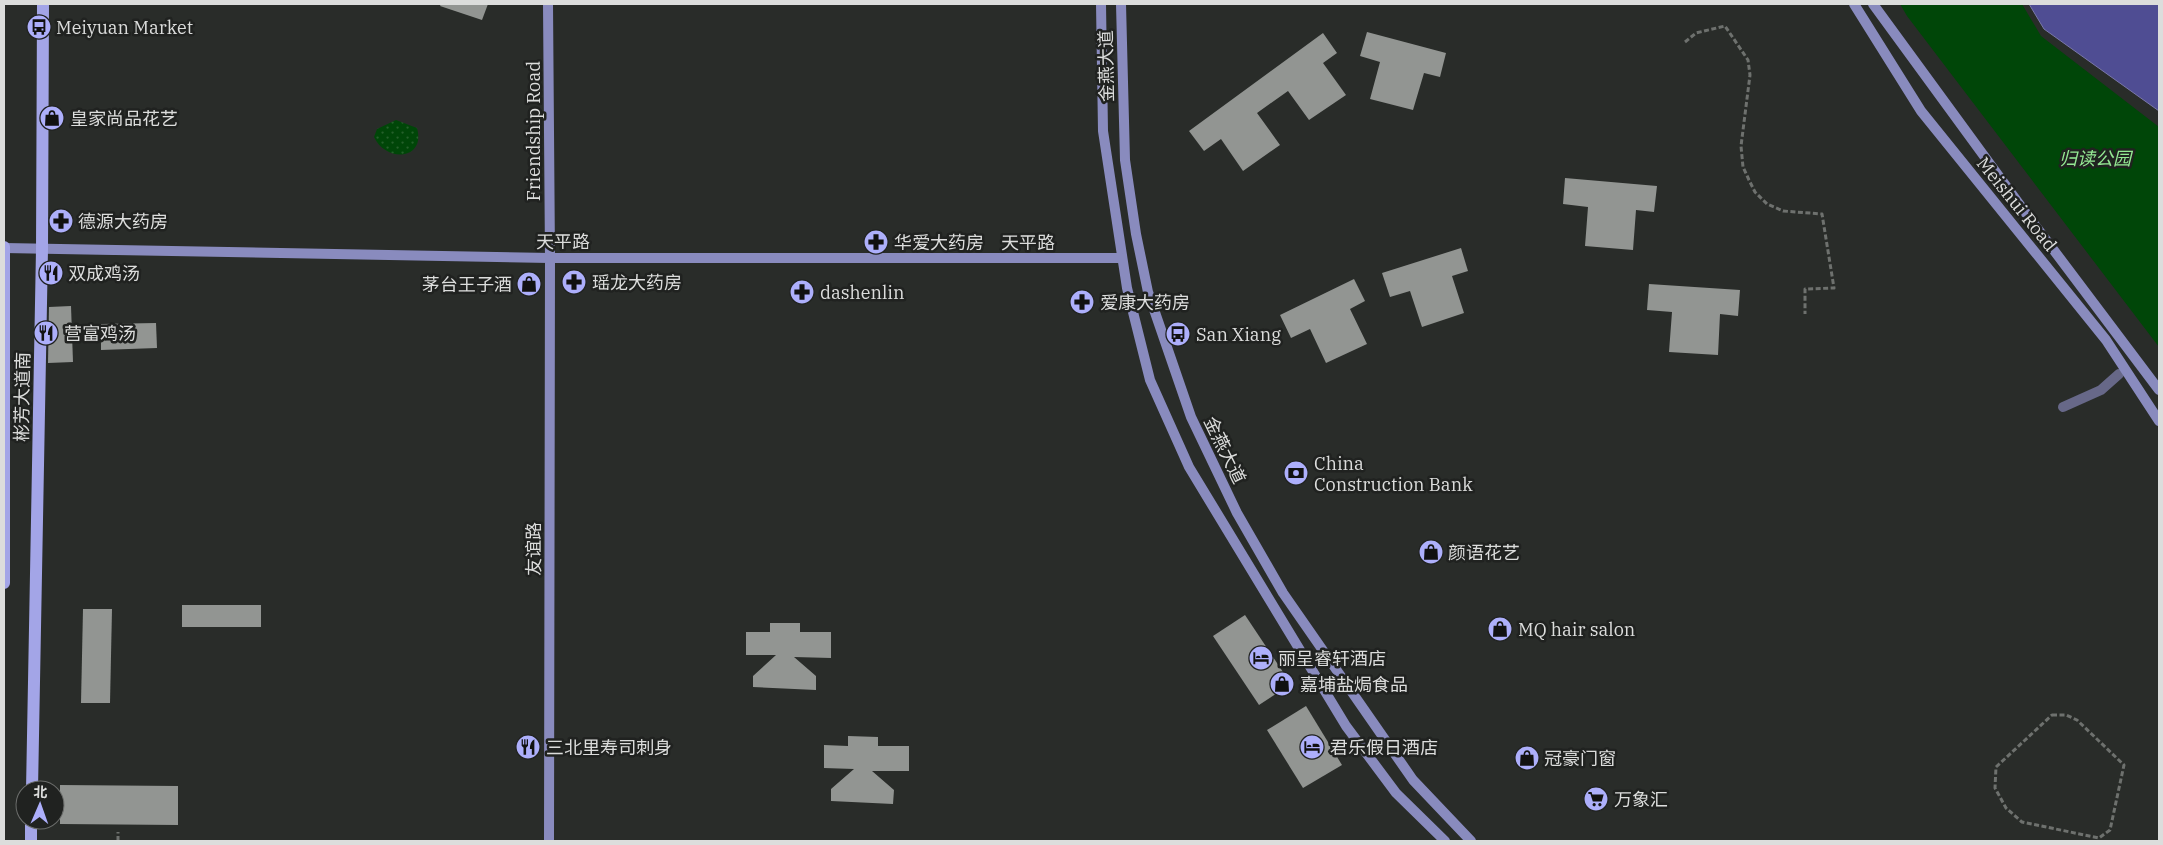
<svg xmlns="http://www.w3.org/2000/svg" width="2163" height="845" font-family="'IBM Plex Serif','Noto Sans SC',serif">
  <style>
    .grass { fill: url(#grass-dots) }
    .park { fill: #004608 }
    .water { fill: #4f4d93; stroke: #7978a9 }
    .building { fill: #929592 }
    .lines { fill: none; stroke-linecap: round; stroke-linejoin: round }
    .path { stroke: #6e716e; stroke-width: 3; stroke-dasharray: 5 2.5; stroke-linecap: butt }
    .lane { stroke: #676888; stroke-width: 10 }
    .secondary { stroke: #898bbe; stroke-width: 10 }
    .primary { stroke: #a3a5e7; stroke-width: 12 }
    .labels { text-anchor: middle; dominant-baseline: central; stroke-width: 5; stroke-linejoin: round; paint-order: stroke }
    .poi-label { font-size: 18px; fill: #dcdddc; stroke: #202220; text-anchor: start }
    .street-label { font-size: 18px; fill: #dcdddc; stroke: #202220 }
    .park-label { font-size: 18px; font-style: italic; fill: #94e893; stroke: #202220 }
  </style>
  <defs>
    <pattern id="grass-dots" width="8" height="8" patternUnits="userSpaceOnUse" patternTransform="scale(1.25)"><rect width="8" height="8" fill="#004608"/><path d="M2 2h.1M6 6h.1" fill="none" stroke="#25602b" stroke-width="1.8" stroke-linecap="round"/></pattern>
  </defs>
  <rect width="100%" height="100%" fill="#292c29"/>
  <path class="grass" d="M396,120L417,128C426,160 386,163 374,137L377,129Z"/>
  <polygon class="park" points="1900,4 2022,4 2041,36 2159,127 2159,347 1907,16"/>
  <polygon class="water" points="2029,4 2159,4 2159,111 2044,29"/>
  <g class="building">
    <polygon points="441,4 488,4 482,20 440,6"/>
    <polygon points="1367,32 1446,53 1440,77 1424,73 1413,110 1370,99 1380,62 1360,56"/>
    <polygon points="1323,33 1337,53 1323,63 1346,95 1309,120 1288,91 1257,113 1280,145 1243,171 1221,139 1204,151 1189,131"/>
    <polygon points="1565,178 1657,186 1654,212 1636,210 1633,250 1585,246 1588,207 1563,204"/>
    <polygon points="1461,248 1468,271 1452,276 1464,313 1422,327 1410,291 1390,297 1382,273"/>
    <polygon points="1354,279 1365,301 1350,309 1367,344 1326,363 1310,329 1291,338 1280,315"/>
    <polygon points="1649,284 1740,290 1738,316 1720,314 1718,355 1669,352 1672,312 1647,310"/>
    <polygon points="71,306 73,362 48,363 49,307"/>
    <polygon points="156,323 157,348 101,350 101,324"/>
    <rect x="182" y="605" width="79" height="22"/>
    <polygon points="83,609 112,609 110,703 81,703"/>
    <polygon points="1245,615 1291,684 1259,705 1213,636"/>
    <polygon points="770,623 800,623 800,632 831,632 831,658 794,657 816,676 816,690 753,687 753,676 776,655 746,655 746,632 770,632"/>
    <polygon points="1306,706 1342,765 1303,788 1267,730"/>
    <polygon points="848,736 878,737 878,746 909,746 909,771 872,771 894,790 893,804 831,801 831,789 854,769 824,768 824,745 848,746"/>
    <polygon points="60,785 178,786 178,825 60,824"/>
  </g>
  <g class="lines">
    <g class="path">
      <polyline points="1685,42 1696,33 1725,26 1748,60 1750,75 1741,146 1743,167 1749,180 1755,192 1767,204 1783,211 1822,214 1834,288 1805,289 1805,314"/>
      <polygon points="2052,715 2066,715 2077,720 2124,765 2110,830 2099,838 2022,822 2006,808 1995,788 1996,767"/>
      <polyline points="118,841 118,832"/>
    </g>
    <polyline class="lane" points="2063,407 2101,390 2119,374"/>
    <g class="secondary">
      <polyline points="548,4 550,258 549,841"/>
      <polyline points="1101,4 1103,131 1127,288 1150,380 1189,467 1346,726 1396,793 1445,841"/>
      <polyline points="1121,4 1125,160 1136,234 1148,292 1191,417 1237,513 1283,593 1413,780 1471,841"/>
      <polyline points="1854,4 1921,111 2106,340 2159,421"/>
      <polyline points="1873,4 2025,212 2159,390"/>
      <polyline points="4,248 550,258 1122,258"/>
    </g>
    <g class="primary">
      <polyline points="4,247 4,583"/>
      <polyline points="32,790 42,249 43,4"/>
      <polyline points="31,841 31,820"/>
    </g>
  </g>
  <defs>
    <symbol id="bus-disc" viewBox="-11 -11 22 22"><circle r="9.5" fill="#adaffb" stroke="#202220"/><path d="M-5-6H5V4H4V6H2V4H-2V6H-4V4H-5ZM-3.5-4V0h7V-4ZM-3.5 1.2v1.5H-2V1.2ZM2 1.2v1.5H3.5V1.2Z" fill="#111"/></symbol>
    <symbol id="shop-disc" viewBox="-11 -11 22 22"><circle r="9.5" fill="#adaffb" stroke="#202220"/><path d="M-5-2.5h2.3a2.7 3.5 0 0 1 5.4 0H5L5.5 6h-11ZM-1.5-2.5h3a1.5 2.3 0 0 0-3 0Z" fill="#111"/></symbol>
    <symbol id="pharmacy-disc" viewBox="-11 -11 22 22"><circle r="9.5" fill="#adaffb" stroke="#202220"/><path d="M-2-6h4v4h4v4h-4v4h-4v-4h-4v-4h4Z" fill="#111"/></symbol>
    <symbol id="restaurant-disc" viewBox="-11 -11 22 22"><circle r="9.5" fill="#adaffb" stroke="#202220"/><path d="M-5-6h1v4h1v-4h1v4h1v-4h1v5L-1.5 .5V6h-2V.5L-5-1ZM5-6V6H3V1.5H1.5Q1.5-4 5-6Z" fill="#111"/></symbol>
    <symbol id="bank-disc" viewBox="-11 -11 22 22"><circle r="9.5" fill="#adaffb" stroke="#202220"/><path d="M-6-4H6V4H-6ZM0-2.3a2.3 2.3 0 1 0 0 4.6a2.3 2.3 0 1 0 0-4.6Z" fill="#111"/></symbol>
    <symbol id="hotel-disc" viewBox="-11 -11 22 22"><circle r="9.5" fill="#adaffb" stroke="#202220"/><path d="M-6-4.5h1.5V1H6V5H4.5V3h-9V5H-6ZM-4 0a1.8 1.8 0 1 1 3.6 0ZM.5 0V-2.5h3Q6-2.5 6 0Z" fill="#111"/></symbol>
    <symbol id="supermarket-disc" viewBox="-11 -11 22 22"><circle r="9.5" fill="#adaffb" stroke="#202220"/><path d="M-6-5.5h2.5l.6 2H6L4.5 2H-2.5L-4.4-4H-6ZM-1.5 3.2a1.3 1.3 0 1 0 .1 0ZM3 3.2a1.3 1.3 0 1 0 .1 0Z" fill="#111"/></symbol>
  </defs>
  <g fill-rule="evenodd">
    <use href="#bus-disc" x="25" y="13" width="28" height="28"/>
    <use href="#shop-disc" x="38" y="104" width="28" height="28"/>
    <use href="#pharmacy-disc" x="47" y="207" width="28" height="28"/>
    <use href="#pharmacy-disc" x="862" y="228" width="28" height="28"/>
    <use href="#restaurant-disc" x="37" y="259" width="28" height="28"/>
    <use href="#pharmacy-disc" x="560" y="268" width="28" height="28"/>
    <use href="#shop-disc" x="515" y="270" width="28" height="28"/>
    <use href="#pharmacy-disc" x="788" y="278" width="28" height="28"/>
    <use href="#pharmacy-disc" x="1068" y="288" width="28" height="28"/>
    <use href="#restaurant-disc" x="32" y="319" width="28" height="28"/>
    <use href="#bus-disc" x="1164" y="320" width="28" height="28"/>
    <use href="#bank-disc" x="1282" y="459" width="28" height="28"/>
    <use href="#shop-disc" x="1417" y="538" width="28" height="28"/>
    <use href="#shop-disc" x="1486" y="615" width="28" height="28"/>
    <use href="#hotel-disc" x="1247" y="644" width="28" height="28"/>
    <use href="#shop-disc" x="1268" y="670" width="28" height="28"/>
    <use href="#restaurant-disc" x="514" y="733" width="28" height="28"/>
    <use href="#hotel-disc" x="1298" y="733" width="28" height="28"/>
    <use href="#shop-disc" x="1513" y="744" width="28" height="28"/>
    <use href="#supermarket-disc" x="1582" y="785" width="28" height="28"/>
  </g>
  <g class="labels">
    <g class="poi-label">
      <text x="56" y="27">Meiyuan Market</text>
      <text x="70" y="118">皇家尚品花艺</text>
      <text x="78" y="221">德源大药房</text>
      <text x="894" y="242">华爱大药房</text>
      <text x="68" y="273">双成鸡汤</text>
      <text x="592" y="282">瑶龙大药房</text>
      <text x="512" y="284" text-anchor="end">茅台王子酒</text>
      <text x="820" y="292">dashenlin</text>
      <text x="1100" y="302">爱康大药房</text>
      <text x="64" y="333">营富鸡汤</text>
      <text x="1196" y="334">San Xiang</text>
      <text x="1314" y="463">China<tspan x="1314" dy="21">Construction Bank</tspan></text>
      <text x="1448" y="552">颜语花艺</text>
      <text x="1518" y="629">MQ hair salon</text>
      <text x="1278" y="658">丽呈睿轩酒店</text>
      <text x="1300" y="684">嘉埔盐焗食品</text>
      <text x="546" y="747">三北里寿司刺身</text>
      <text x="1330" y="747">君乐假日酒店</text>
      <text x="1544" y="758">冠豪门窗</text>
      <text x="1614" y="799">万象汇</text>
    </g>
    <g class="street-label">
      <text transform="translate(1106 66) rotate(-91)">金燕大道</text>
      <text transform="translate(533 131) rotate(-90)">Friendship Road</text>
      <text transform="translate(2017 204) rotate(51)">Meishui Road</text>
      <text x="563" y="241">天平路</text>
      <text x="1028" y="242">天平路</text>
      <text transform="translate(22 397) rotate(-89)">彬芳大道南</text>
      <text transform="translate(1225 450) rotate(64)">金燕大道</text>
      <text transform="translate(533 549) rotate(-90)">友谊路</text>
    </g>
    <g class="park-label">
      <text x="2095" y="158">归读公园</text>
    </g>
  </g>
  <rect width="2163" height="845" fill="none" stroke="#dcdddc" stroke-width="10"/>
  <g transform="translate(40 805) rotate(2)"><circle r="24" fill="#202220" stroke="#6b6d6b"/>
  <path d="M0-4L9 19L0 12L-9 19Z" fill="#adaffb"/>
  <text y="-8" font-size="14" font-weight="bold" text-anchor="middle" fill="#dcdddc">北</text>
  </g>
</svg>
